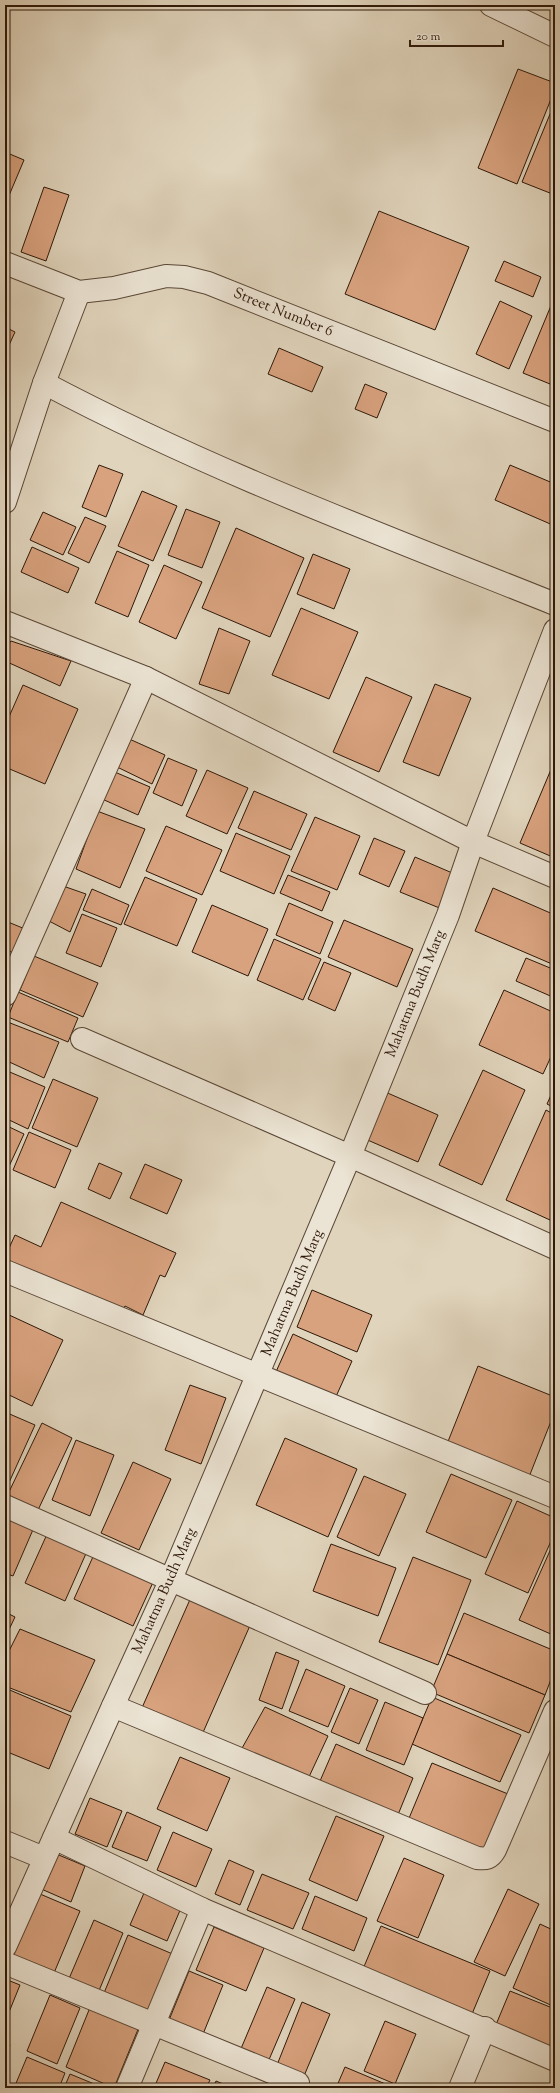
<svg xmlns="http://www.w3.org/2000/svg" width="560" height="2093" font-family="'Sorts Mill Goudy',serif">
  <style>
    .building { fill: #d8a27e; stroke: #2e1809 }
    .lines { fill: none; stroke-linecap: round; stroke-linejoin: round }
    .minor-casing { stroke: #5a4736; stroke-width: 24 }
    .minor { stroke: #ebe3d3; stroke-width: 22 }
    .labels { text-anchor: middle; dominant-baseline: central; stroke-width: 3; stroke-linejoin: round; paint-order: stroke }
    .street-label { font-size: 15px; fill: #2e1809; stroke: #ebe3d3 }
  </style>
  <rect width="100%" height="100%" fill="#e0d4bc"/>
  <filter id="stains"><feTurbulence type="fractalNoise" baseFrequency=".005" numOctaves="4"/><feColorMatrix values="0 0 0 0 .2 0 0 0 0 .09 0 0 0 0 .02 0 0 0 .5 -.17"/></filter>
  <radialGradient id="worn" r=".72"><stop offset=".6" stop-color="#630" stop-opacity="0"/><stop offset="1" stop-color="#630" stop-opacity=".3"/></radialGradient>
  <g class="building">
    <polygon points="518,69 555,83 555,89 517,184 478,168"/>
    <polygon points="555,102 555,195 522,182"/>
    <polygon points="5,152 24,160 5,205"/>
    <polygon points="44,187 69,195 46,261 21,252"/>
    <polygon points="379,211 469,247 435,330 345,294"/>
    <polygon points="504,261 541,277 533,297 495,281"/>
    <polygon points="555,296 555,386 523,373"/>
    <polygon points="500,301 532,316 509,369 476,354"/>
    <polygon points="5,327 15,332 5,354"/>
    <polygon points="279,348 323,367 312,392 268,374"/>
    <polygon points="365,384 387,393 377,418 355,409"/>
    <polygon points="99,465 123,474 106,517 82,507"/>
    <polygon points="510,465 555,484 555,526 495,500"/>
    <polygon points="142,491 177,506 153,561 118,546"/>
    <polygon points="186,509 220,522 202,568 168,555"/>
    <polygon points="43,512 76,527 63,555 30,540"/>
    <polygon points="85,517 106,526 89,563 68,553"/>
    <polygon points="236,528 304,558 270,637 202,608"/>
    <polygon points="32,547 79,568 68,593 21,572"/>
    <polygon points="117,551 149,565 128,617 95,603"/>
    <polygon points="313,554 350,569 334,609 297,594"/>
    <polygon points="164,565 202,582 176,639 139,622"/>
    <polygon points="301,608 358,632 329,699 272,675"/>
    <polygon points="219,628 250,641 229,694 199,684"/>
    <polygon points="11,641 71,661 60,686 5,661 5,649"/>
    <polygon points="366,677 412,697 379,772 333,752"/>
    <polygon points="435,684 471,698 439,776 403,762"/>
    <polygon points="23,685 78,709 45,784 5,767 5,726"/>
    <polygon points="127,738 165,755 152,784 115,766"/>
    <polygon points="168,758 197,770 182,806 153,793"/>
    <polygon points="555,760 555,858 520,843"/>
    <polygon points="110,770 150,787 138,815 102,799"/>
    <polygon points="207,770 248,788 227,834 186,816"/>
    <polygon points="254,791 307,814 291,850 238,828"/>
    <polygon points="97,811 145,829 120,888 76,869"/>
    <polygon points="315,817 360,836 337,890 291,871"/>
    <polygon points="166,826 222,850 202,895 146,871"/>
    <polygon points="236,833 290,856 274,894 220,871"/>
    <polygon points="374,838 405,851 389,887 359,874"/>
    <polygon points="415,857 457,875 442,909 400,892"/>
    <polygon points="288,875 330,892 322,911 280,893"/>
    <polygon points="145,877 197,899 177,946 124,924"/>
    <polygon points="63,886 86,894 70,932 49,921"/>
    <polygon points="493,888 555,915 555,957 552,964 475,931"/>
    <polygon points="92,889 129,905 121,925 83,910"/>
    <polygon points="289,903 333,922 320,954 276,935"/>
    <polygon points="212,905 268,929 248,976 192,952"/>
    <polygon points="82,914 117,928 101,967 66,953"/>
    <polygon points="344,920 413,949 397,987 328,957"/>
    <polygon points="8,922 30,931 19,956 5,949 5,930"/>
    <polygon points="274,939 321,959 303,1000 257,980"/>
    <polygon points="34,956 98,983 83,1017 20,990"/>
    <polygon points="526,958 555,970 555,998 516,981"/>
    <polygon points="324,962 351,973 335,1011 308,999"/>
    <polygon points="504,990 555,1013 555,1048 543,1074 479,1045"/>
    <polygon points="18,992 78,1018 68,1042 8,1017"/>
    <polygon points="5,1021 59,1042 44,1078 5,1060"/>
    <polygon points="5,1070 45,1087 28,1129 5,1118"/>
    <polygon points="483,1070 525,1090 482,1185 439,1165"/>
    <polygon points="53,1079 98,1098 77,1147 32,1128"/>
    <polygon points="555,1086 555,1108 547,1104"/>
    <polygon points="383,1091 438,1115 418,1162 363,1138"/>
    <polygon points="546,1110 555,1115 555,1209 550,1220 506,1200"/>
    <polygon points="5,1125 24,1134 5,1175"/>
    <polygon points="29,1132 71,1150 55,1188 13,1170"/>
    <polygon points="99,1163 122,1173 110,1199 88,1189"/>
    <polygon points="145,1164 182,1180 167,1214 130,1198"/>
    <polygon points="61,1202 176,1253 165,1277 160,1275 143,1315 125,1306 120,1316 5,1268 5,1257 15,1235 41,1247"/>
    <polygon points="312,1290 372,1315 357,1352 297,1327"/>
    <polygon points="7,1314 63,1340 32,1406 5,1393 5,1319"/>
    <polygon points="293,1334 352,1361 334,1401 275,1374"/>
    <polygon points="478,1366 555,1397 555,1411 529,1477 447,1444"/>
    <polygon points="190,1385 226,1398 201,1464 165,1450"/>
    <polygon points="5,1412 35,1425 7,1487 5,1486"/>
    <polygon points="42,1423 72,1438 38,1510 7,1496"/>
    <polygon points="285,1438 357,1469 328,1537 256,1505"/>
    <polygon points="76,1440 114,1455 90,1516 52,1500"/>
    <polygon points="133,1462 171,1479 139,1550 101,1533"/>
    <polygon points="451,1474 512,1500 486,1558 426,1532"/>
    <polygon points="364,1476 406,1494 379,1556 337,1537"/>
    <polygon points="517,1501 555,1518 555,1532 528,1593 485,1574"/>
    <polygon points="5,1512 35,1525 13,1576 5,1573"/>
    <polygon points="48,1532 88,1549 65,1601 25,1583"/>
    <polygon points="331,1544 396,1568 378,1616 313,1591"/>
    <polygon points="553,1544 555,1545 555,1631 553,1635 519,1620"/>
    <polygon points="96,1550 155,1578 133,1626 74,1599"/>
    <polygon points="413,1557 471,1580 438,1665 379,1642"/>
    <polygon points="192,1595 252,1621 201,1737 141,1710"/>
    <polygon points="5,1612 15,1617 5,1638"/>
    <polygon points="464,1613 555,1651 555,1669 545,1695 447,1654"/>
    <polygon points="20,1629 95,1660 71,1712 5,1686 5,1659"/>
    <polygon points="276,1652 299,1661 282,1709 259,1700"/>
    <polygon points="447,1654 545,1695 529,1733 431,1692"/>
    <polygon points="306,1669 345,1686 328,1727 289,1711"/>
    <polygon points="5,1688 71,1716 49,1769 5,1751"/>
    <polygon points="350,1688 378,1700 359,1744 331,1732"/>
    <polygon points="432,1697 521,1735 500,1782 412,1744"/>
    <polygon points="385,1702 423,1718 404,1765 366,1750"/>
    <polygon points="265,1707 328,1736 308,1779 241,1750"/>
    <polygon points="336,1744 413,1778 395,1822 317,1788"/>
    <polygon points="180,1757 230,1778 207,1831 157,1809"/>
    <polygon points="432,1763 508,1794 483,1854 407,1823"/>
    <polygon points="90,1798 122,1811 107,1847 75,1834"/>
    <polygon points="127,1812 161,1827 147,1861 112,1847"/>
    <polygon points="336,1816 384,1836 357,1901 309,1880"/>
    <polygon points="173,1832 212,1849 196,1887 157,1870"/>
    <polygon points="54,1853 85,1866 71,1902 39,1888"/>
    <polygon points="404,1858 444,1875 418,1938 377,1921"/>
    <polygon points="229,1860 254,1871 240,1905 215,1894"/>
    <polygon points="262,1874 309,1893 293,1929 247,1910"/>
    <polygon points="508,1889 539,1904 505,1976 474,1962"/>
    <polygon points="33,1891 80,1911 54,1973 6,1954"/>
    <polygon points="144,1893 181,1908 167,1941 130,1925"/>
    <polygon points="315,1896 367,1918 354,1951 302,1929"/>
    <polygon points="94,1920 123,1933 98,1993 68,1981"/>
    <polygon points="540,1924 555,1931 555,2007 513,1988"/>
    <polygon points="381,1926 490,1971 472,2014 363,1969"/>
    <polygon points="214,1927 264,1948 246,1991 196,1970"/>
    <polygon points="128,1935 175,1955 151,2013 104,1993"/>
    <polygon points="189,1971 223,1985 201,2039 167,2025"/>
    <polygon points="5,1979 20,1985 5,2022"/>
    <polygon points="267,1987 295,1999 268,2062 240,2051"/>
    <polygon points="510,1991 555,2009 555,2053 495,2027"/>
    <polygon points="50,1995 80,2008 57,2064 27,2051"/>
    <polygon points="302,2002 330,2014 304,2076 277,2065"/>
    <polygon points="91,2005 139,2027 114,2088 66,2067"/>
    <polygon points="385,2021 416,2034 395,2084 364,2071"/>
    <polygon points="5,2043 10,2045 5,2057"/>
    <polygon points="27,2057 65,2073 59,2088 14,2088"/>
    <polygon points="165,2062 210,2080 206,2088 154,2088"/>
    <polygon points="345,2067 395,2088 336,2088"/>
    <polygon points="70,2074 104,2088 64,2088"/>
    <polygon points="216,2081 233,2088 213,2088"/>
  </g>
  <g class="lines">
    <defs>
      <g id="minor">
        <polyline points="491,5 555,36"/>
        <polyline points="5,263 79,292 114,288 166,276 184,277 208,283 555,421"/>
        <path d="M44,383C208,470 383,535 555,604"/>
        <polyline points="5,502 44,383 79,292"/>
        <polyline points="5,622 146,678 473,842 555,877"/>
        <polyline points="5,995 146,678"/>
        <polyline points="82,1039 350,1156 555,1248"/>
        <polyline points="5,1271 555,1497"/>
        <polyline points="5,1506 425,1693"/>
        <path d="M113,1706L477,1858C486,1859 490,1859 495,1850L555,1711"/>
        <polyline points="54,1838 202,1909 555,2060"/>
        <polyline points="5,1842 44,1858"/>
        <polyline points="5,1947 113,1706 171,1579 350,1156 448,915 473,842 555,630"/>
        <polyline points="5,1963 298,2083 295,2088"/>
        <polyline points="127,2088 202,1909"/>
        <polyline points="460,2088 485,2028"/>
      </g>
    </defs>
    <use href="#minor" class="minor-casing"/>
    <use href="#minor" class="minor"/>
  </g>
  <g class="labels">
    <g class="street-label">
      <text transform="translate(283 313) rotate(22)">Street Number 6</text>
      <text transform="translate(416 994) rotate(-68)">Mahatma Budh Marg</text>
      <text transform="translate(293 1293) rotate(-67)">Mahatma Budh Marg</text>
      <text transform="translate(165 1591) rotate(-66)">Mahatma Budh Marg</text>
    </g>
  </g>
  <rect width="560" height="2093" fill="none" stroke="#e0d4bc" stroke-width="20"/>
  <rect x="6" y="6" width="548" height="2081" fill="none" stroke="#2e1809" stroke-width="2"/>
  <rect x="10" y="10" width="540" height="2073" fill="none" stroke="#2e1809"/>
  <path d="M410 40v6h93v-6" fill="none" stroke="#2e1809" stroke-width="2"/>
  <text x="416" y="40" font-size="12" fill="#2e1809" stroke="#ebe3d3" stroke-width="3" paint-order="stroke">20 m</text>
  <rect width="100%" height="100%" filter="url(#stains)"/>
  <rect width="100%" height="100%" fill="url(#worn)"/>
</svg>
